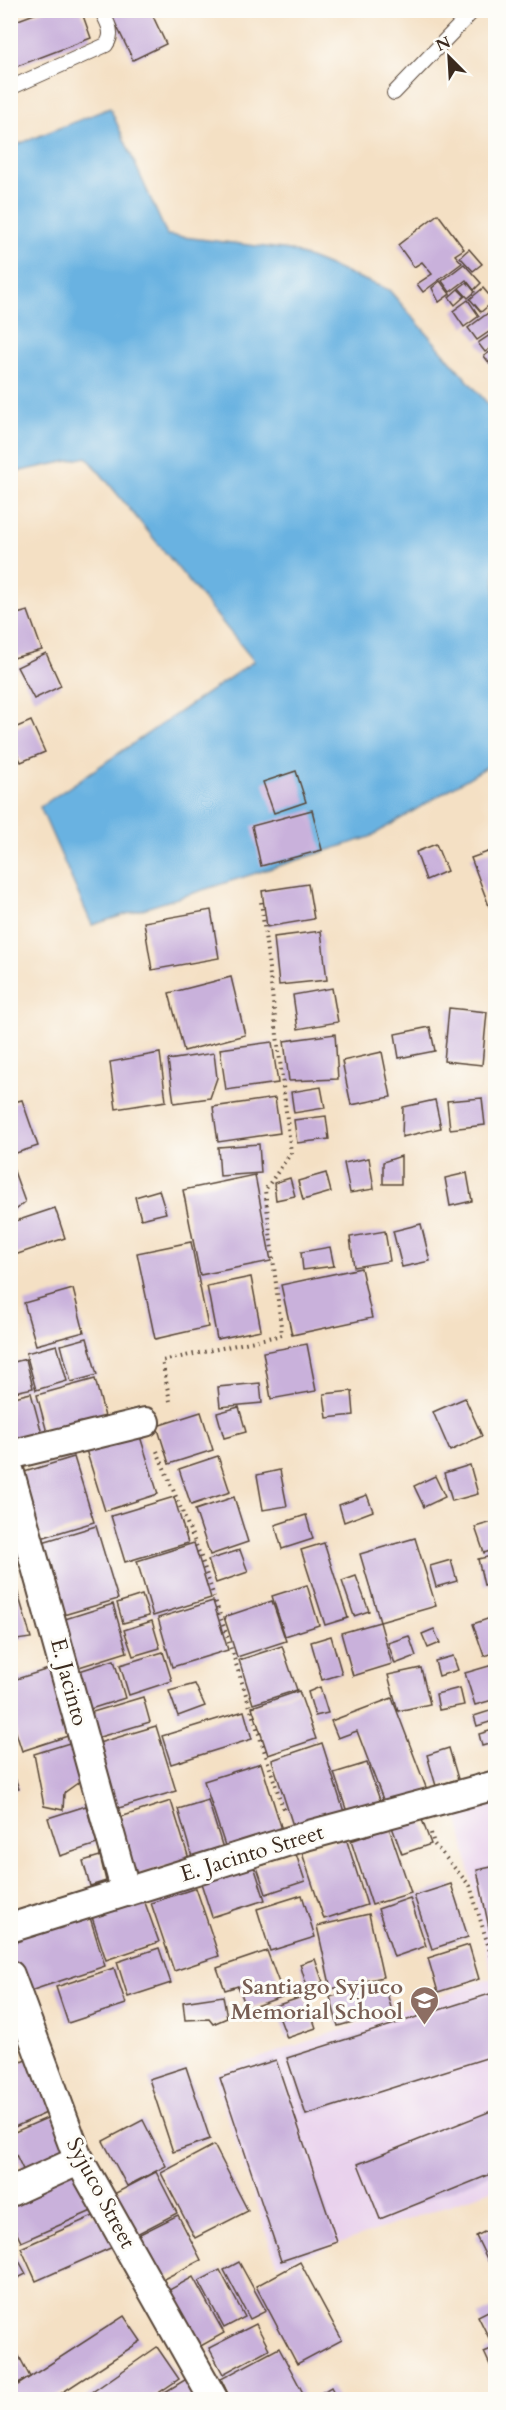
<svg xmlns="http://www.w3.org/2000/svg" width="506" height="2410" font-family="Cardo,serif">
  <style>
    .built { fill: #e9d2ed }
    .water { fill: #69b2e1; stroke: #526e80; stroke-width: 1.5 }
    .building { fill: #c9b1db }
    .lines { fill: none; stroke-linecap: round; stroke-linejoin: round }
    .lane-casing { stroke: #574537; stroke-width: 16 }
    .street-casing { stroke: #574537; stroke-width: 32 }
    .path { stroke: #574537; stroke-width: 4; stroke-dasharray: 1.5 4.5; stroke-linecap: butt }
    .lane { stroke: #fff; stroke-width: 14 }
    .street { stroke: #fff; stroke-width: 28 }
    .labels { text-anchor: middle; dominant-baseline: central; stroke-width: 6; stroke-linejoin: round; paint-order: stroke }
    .street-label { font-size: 22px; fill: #3b2a1e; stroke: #fdfcf7 }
    .education-label { font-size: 22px; font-weight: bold; fill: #785e54; stroke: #fdfcf7; text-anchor: end }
  </style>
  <rect width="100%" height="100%" fill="#fdfcf7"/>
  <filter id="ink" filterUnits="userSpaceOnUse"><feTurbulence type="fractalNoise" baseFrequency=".0167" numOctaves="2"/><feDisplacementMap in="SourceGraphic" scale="12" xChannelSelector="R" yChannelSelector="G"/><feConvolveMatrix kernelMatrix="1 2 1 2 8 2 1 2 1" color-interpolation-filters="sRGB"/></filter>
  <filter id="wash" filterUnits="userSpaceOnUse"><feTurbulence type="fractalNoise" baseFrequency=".008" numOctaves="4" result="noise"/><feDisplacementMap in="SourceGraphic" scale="24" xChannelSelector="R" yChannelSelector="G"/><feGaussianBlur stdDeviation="1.35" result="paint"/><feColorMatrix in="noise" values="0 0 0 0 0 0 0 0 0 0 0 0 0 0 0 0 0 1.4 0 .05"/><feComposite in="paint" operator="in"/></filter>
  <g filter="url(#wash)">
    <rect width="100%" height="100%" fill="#f4e0c4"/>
    <polygon class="built" points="495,1800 495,2189 277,2265 213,2074 492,1978 456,1808"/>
    <polygon class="water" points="110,108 167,235 290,250 389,290 495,412 495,762 370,837 92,925 40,807 254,661 87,457 11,473 11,147"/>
    <g id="blocks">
      <g class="building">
        <polygon points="45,10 81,10 91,38 10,69 10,23"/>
        <polygon points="109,10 150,10 166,44 133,60"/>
        <polygon points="438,214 464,249 455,255 462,263 423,292 417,284 432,274 422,262 414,267 398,245"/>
        <polygon points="469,249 482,264 473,271 460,257"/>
        <polygon points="464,264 481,283 474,290 466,280 450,292 442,281"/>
        <polygon points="440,281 450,294 439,302 432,288"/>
        <polygon points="467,282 475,292 468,298 459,288"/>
        <polygon points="483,288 494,301 481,312 470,299"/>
        <polygon points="458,289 465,296 455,305 449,297"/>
        <polygon points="468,300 479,316 464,327 453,311"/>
        <polygon points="492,310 496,315 496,327 477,340 468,328"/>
        <polygon points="496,331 496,344 485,352 478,343"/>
        <polygon points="496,348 496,361 490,364 484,356"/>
        <polygon points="28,611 42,650 10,659 10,616"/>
        <polygon points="46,653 61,686 34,699 17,667"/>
        <polygon points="31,721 45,752 21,762 10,739 10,730"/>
        <polygon points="296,771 306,802 274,813 263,782"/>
        <polygon points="312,810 322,850 261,866 252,826"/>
        <polygon points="436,844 447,871 426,880 416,852"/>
        <polygon points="496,849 496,903 489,906 471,858"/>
        <polygon points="308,884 314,919 267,927 262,891"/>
        <polygon points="211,910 219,958 152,970 144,922"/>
        <polygon points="321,931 327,980 279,985 274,937"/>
        <polygon points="231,977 245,1035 184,1051 169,993"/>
        <polygon points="332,988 338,1022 298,1029 293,995"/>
        <polygon points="449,1008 487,1012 482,1065 444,1061"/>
        <polygon points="430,1027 435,1051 399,1058 395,1034"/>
        <polygon points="335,1034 338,1079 289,1081 284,1041"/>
        <polygon points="272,1042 278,1083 226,1090 220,1049"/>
        <polygon points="382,1052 391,1097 351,1105 342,1061"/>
        <polygon points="160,1053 166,1101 116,1109 110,1062"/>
        <polygon points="214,1053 217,1078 210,1098 174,1103 168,1060"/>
        <polygon points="321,1087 325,1108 294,1113 291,1092"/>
        <polygon points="275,1098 280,1133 218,1142 213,1107"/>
        <polygon points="482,1098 485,1125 450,1129 447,1101"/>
        <polygon points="22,1100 38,1146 10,1155 10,1103"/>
        <polygon points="435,1100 441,1128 402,1137 403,1107"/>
        <polygon points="326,1116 329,1139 297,1143 294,1120"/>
        <polygon points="259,1144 261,1173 220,1176 218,1147"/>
        <polygon points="401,1156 401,1184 383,1184 383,1162"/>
        <polygon points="369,1158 374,1189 350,1193 344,1163"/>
        <polygon points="10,1160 25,1202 10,1215"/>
        <polygon points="326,1173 331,1192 303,1200 298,1181"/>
        <polygon points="467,1173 472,1201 450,1206 445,1178"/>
        <polygon points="255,1175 271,1261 200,1275 183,1190"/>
        <polygon points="290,1178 295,1196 276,1200 274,1183"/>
        <polygon points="159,1190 166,1213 141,1219 135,1197"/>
        <polygon points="55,1208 65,1238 12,1256 10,1223"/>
        <polygon points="421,1224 430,1261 402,1267 393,1231"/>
        <polygon points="385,1231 390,1261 354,1267 350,1237"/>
        <polygon points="191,1242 208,1327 155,1339 137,1253"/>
        <polygon points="330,1247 334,1266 303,1270 301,1252"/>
        <polygon points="361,1268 372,1318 292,1335 281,1285"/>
        <polygon points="251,1277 261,1330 217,1339 207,1286"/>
        <polygon points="73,1289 84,1332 36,1345 24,1303"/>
        <polygon points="87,1338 97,1375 71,1382 61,1345"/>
        <polygon points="307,1344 316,1391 271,1399 263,1352"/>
        <polygon points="57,1345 67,1381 36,1390 26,1353"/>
        <polygon points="26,1359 33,1388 10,1393 10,1363"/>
        <polygon points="95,1379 107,1424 49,1440 37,1395"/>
        <polygon points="260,1383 262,1403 220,1407 218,1387"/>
        <polygon points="352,1391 354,1415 327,1418 324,1394"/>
        <polygon points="31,1393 44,1441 10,1450 10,1398"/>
        <polygon points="465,1398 482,1436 450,1451 433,1412"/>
        <polygon points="239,1407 246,1432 224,1438 217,1413"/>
        <polygon points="201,1412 213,1450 169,1464 157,1426"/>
        <polygon points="139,1433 158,1494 105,1511 86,1450"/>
        <polygon points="218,1456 230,1492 191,1505 179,1469"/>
        <polygon points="74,1457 94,1522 41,1538 21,1473"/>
        <polygon points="470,1465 478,1494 452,1501 444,1473"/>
        <polygon points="280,1470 287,1506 263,1510 257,1475"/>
        <polygon points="435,1476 445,1497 424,1507 414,1486"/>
        <polygon points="367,1495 373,1511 344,1522 339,1505"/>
        <polygon points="174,1497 188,1543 125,1562 111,1516"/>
        <polygon points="234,1497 248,1542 210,1555 195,1510"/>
        <polygon points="306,1515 313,1539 282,1549 275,1525"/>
        <polygon points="496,1521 496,1549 484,1553 475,1527"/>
        <polygon points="96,1526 118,1599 60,1616 39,1543"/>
        <polygon points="415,1538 436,1606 380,1622 360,1554"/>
        <polygon points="194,1543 211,1598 153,1616 137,1561"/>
        <polygon points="324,1543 348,1618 325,1625 301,1550"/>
        <polygon points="240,1550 248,1572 216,1583 208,1560"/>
        <polygon points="496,1555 496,1582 484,1585 478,1559"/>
        <polygon points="451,1560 457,1581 436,1587 430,1566"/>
        <polygon points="10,1566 31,1638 10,1641"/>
        <polygon points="356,1576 369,1611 354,1616 342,1581"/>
        <polygon points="307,1585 319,1625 285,1636 272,1596"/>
        <polygon points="142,1595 149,1616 123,1623 117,1603"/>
        <polygon points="213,1601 228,1650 172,1667 158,1618"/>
        <polygon points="272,1601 286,1641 237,1657 224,1617"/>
        <polygon points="113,1604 127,1652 76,1668 62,1620"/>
        <polygon points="496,1616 496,1652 484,1656 473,1624"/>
        <polygon points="152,1621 160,1648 133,1656 124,1630"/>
        <polygon points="380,1622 392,1664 353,1676 341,1633"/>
        <polygon points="434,1629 440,1643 428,1648 422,1634"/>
        <polygon points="331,1636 342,1674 322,1680 311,1642"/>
        <polygon points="409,1636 416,1656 395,1664 388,1643"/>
        <polygon points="282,1646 297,1690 253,1704 239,1660"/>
        <polygon points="163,1652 172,1681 129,1695 120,1665"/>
        <polygon points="453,1656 458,1670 439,1676 435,1661"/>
        <polygon points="114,1660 125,1698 84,1711 73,1673"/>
        <polygon points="496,1664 496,1699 475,1705 465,1673"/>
        <polygon points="55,1667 77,1733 22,1751 10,1714 10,1681"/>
        <polygon points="421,1668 430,1704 398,1711 388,1675"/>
        <polygon points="195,1684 205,1706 178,1716 169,1691"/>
        <polygon points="320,1687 328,1713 315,1716 308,1692"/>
        <polygon points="460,1688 464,1705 439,1710 436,1694"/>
        <polygon points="299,1691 316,1739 268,1755 252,1707"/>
        <polygon points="143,1697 150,1722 93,1739 86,1714"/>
        <polygon points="392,1698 429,1795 387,1810 357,1731 338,1738 331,1721"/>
        <polygon points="496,1709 496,1720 477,1726 474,1716"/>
        <polygon points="244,1711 252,1739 171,1764 162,1736"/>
        <polygon points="156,1726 176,1791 112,1810 92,1745"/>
        <polygon points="496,1729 496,1742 482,1746 479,1734"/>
        <polygon points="79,1740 82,1780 64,1793 63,1810 44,1806 34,1754"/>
        <polygon points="322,1743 345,1815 295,1832 272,1760"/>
        <polygon points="449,1748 458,1779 436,1786 427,1755"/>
        <polygon points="261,1763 284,1836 228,1855 204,1781"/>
        <polygon points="367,1763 381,1803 348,1815 334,1773"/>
        <polygon points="10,1764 19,1789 10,1791"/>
        <polygon points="208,1800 225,1855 194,1864 178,1809"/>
        <polygon points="171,1801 189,1859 128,1878 111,1820"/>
        <polygon points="86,1806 97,1844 60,1856 48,1818"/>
        <polygon points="421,1817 431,1844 402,1854 392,1827"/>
        <polygon points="389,1828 411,1893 372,1905 351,1841"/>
        <polygon points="346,1838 367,1905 324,1919 302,1853"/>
        <polygon points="296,1854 305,1881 266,1894 257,1867"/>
        <polygon points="100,1856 106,1881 90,1886 83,1861"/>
        <polygon points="254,1866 265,1900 212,1917 201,1883"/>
        <polygon points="496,1866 496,1952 494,1952 477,1870"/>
        <polygon points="451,1884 468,1937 432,1949 414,1896"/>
        <polygon points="196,1888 219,1956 174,1971 151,1903"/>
        <polygon points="302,1895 315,1937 270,1951 257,1909"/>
        <polygon points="410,1898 426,1946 394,1957 378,1909"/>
        <polygon points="144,1900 159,1942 106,1960 92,1917"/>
        <polygon points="88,1911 105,1966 24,1993 10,1952 10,1937"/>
        <polygon points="369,1914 383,1977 331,1989 317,1926"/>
        <polygon points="469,1945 479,1979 438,1992 428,1958"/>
        <polygon points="159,1948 171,1983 128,1997 117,1962"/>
        <polygon points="267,1951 284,1996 247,2009 238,1986 225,1990 217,1968"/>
        <polygon points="315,1959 323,1982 307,1987 300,1964"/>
        <polygon points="114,1968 126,2004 68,2023 56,1987"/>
        <polygon points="384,1982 392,2011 338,2026 330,1997"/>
        <polygon points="496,1992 496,2055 306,2115 287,2058"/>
        <polygon points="223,1996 227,2018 213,2024 209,2019 185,2020 183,2002"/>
        <polygon points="305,1996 316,2028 287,2038 275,2006"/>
        <polygon points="30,2058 53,2110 10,2129 10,2067"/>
        <polygon points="276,2060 337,2242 281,2261 220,2078"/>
        <polygon points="186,2067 210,2139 173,2152 149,2079"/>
        <polygon points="496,2109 496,2172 380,2219 358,2164"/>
        <polygon points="54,2115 74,2160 28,2180 10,2142 10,2134"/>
        <polygon points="143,2120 166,2166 127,2186 103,2141"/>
        <polygon points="214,2145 248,2211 195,2238 161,2173"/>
        <polygon points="74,2166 94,2210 21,2242 10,2219 10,2194"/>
        <polygon points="156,2172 177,2213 133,2236 112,2195"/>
        <polygon points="100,2213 115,2246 36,2281 21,2248"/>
        <polygon points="178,2215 201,2260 156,2283 132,2238"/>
        <polygon points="496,2226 496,2277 476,2236"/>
        <polygon points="10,2244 26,2274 10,2282"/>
        <polygon points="239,2262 266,2311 250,2319 224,2270"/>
        <polygon points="300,2262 342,2340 297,2364 256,2286"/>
        <polygon points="220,2270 245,2317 224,2328 199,2281"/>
        <polygon points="193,2277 224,2333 192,2351 162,2294"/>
        <polygon points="496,2307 496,2340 491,2342 478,2316"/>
        <polygon points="124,2316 141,2341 51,2400 10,2400 10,2390"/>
        <polygon points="256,2324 269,2349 223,2374 209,2348"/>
        <polygon points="10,2339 30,2377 10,2387"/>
        <polygon points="157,2347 179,2379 148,2400 81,2400"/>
        <polygon points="496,2347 496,2378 484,2352"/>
        <polygon points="279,2348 303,2393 290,2400 231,2400 221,2379"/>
        <polygon points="188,2378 200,2397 152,2400"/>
        <polygon points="331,2387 338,2400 309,2400"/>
      </g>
    </g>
  </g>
  <g filter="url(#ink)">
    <use href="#blocks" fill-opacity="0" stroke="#574537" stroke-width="1.5"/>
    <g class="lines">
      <defs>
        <g id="lane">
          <path d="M10,88L106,45C115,33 107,22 101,10"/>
          <polyline points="394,93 474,10"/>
        </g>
        <g id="street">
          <polyline points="10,1455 145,1422"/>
          <polyline points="10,1473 126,1892"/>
          <polyline points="10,1928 309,1835 496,1785"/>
          <polyline points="10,1975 78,2158 214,2400"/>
          <polyline points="10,2192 80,2160"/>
        </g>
      </defs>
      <use href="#lane" class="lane-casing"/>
      <use href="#street" class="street-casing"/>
      <g class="path">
        <polyline points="170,1401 162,1361 282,1335 265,1190 291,1153 261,901"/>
        <polyline points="157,1451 201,1557 284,1811"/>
        <polyline points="431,1833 434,1844 470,1886 496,1971"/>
      </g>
      <use href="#lane" class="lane"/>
      <use href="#street" class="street"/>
    </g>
  </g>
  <defs>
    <symbol id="school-pin" viewBox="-11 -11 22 30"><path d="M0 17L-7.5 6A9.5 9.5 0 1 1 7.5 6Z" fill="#8d6e63" stroke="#fdfcf7"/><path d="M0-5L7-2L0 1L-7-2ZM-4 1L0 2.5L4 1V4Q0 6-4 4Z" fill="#fff"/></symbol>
  </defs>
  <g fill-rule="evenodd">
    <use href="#school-pin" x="408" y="1984" width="33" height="45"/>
  </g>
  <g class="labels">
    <g class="street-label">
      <text transform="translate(69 1682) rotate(75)">E. Jacinto</text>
      <text transform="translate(252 1853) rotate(-17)">E. Jacinto Street</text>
      <text transform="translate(101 2193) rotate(62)">Syjuco Street</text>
    </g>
    <g class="education-label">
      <text x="403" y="1987">Santiago Syjuco<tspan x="403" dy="25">Memorial School</tspan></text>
    </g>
  </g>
  <rect width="506" height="2410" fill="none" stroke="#fdfcf7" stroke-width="36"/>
  <g transform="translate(449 57) rotate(336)" stroke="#fdfcf7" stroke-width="4.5" paint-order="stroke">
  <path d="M0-4.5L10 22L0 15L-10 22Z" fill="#3b2a1e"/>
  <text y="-9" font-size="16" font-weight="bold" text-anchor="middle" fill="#3b2a1e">N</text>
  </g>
</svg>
